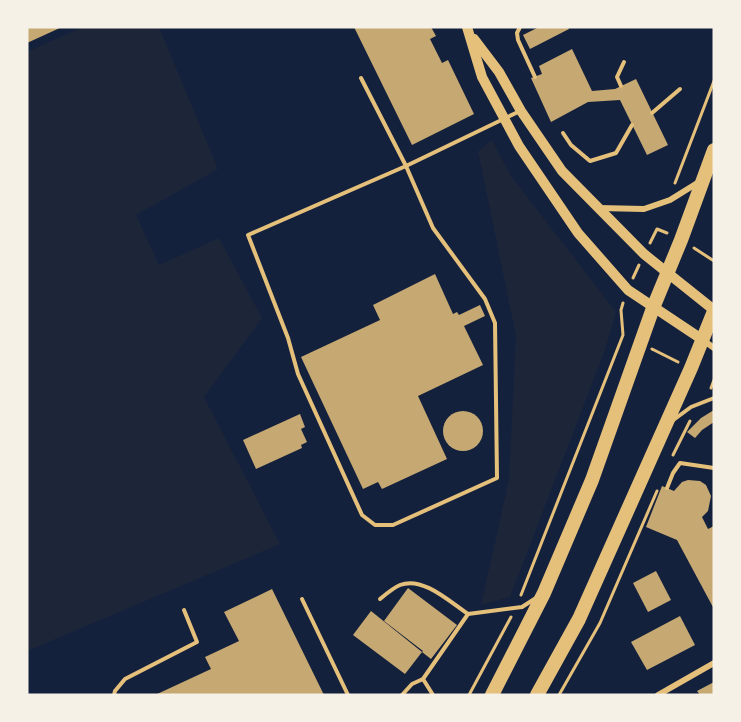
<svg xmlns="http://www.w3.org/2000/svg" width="741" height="722" font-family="'Titillium Web',sans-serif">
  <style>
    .green { fill: #1d2539 }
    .building { fill: #c6a872 }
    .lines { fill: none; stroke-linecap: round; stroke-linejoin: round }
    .path { stroke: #e5c07b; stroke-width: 3 }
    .service { stroke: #e5c07b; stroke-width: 4 }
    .minor { stroke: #e5c07b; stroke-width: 6 }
    .tertiary { stroke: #e5c07b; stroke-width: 10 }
    .primary { stroke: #e5c07b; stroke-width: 14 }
  </style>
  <rect width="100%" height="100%" fill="#14213d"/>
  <g class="green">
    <polygon points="83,27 159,27 218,169 136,215 159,265 219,238 262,318 204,397 280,544 27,651 27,52"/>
    <polygon points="492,140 511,176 616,312 605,350 510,597 481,605 509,480 516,336 478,151"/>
  </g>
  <g class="building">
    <polygon points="27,27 62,27 27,43"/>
    <polygon points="354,27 431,27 436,36 430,39 442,63 448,60 474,114 412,145"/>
    <polygon points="539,27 568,27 569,29 530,49 523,35"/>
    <polygon points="572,49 592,91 615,89 636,79 668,145 647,155 620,100 588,102 551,122 531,78 542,74 539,66"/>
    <polygon points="435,274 453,314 457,312 459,315 480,305 485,316 464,326 483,365 418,396 447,459 382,489 378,482 363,489 301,357 380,320 373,305"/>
    <polygon points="714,410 714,422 702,430 695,438 687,432 701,418"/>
    <circle cx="463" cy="431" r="20"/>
    <polygon points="300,414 305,427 301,429 307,442 301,445 302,448 256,469 243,440"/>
    <polygon points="688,480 700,481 706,485 711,496 708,511 702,517 708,529 714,526 714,609 677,540 646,527 662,486 674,491 682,482"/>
    <polygon points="656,571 671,600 648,612 633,583"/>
    <polygon points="408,588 457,625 431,659 422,652 423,651 384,621"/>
    <polygon points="272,589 324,695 155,695 211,669 205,657 239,641 224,612"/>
    <polygon points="371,611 422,652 405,674 353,635"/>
    <polygon points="680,616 695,645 647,670 631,642"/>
    <polygon points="714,682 714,695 700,695 697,691"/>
  </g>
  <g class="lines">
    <g class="path">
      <polyline points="675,183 714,81"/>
      <polyline points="650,243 657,229 667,233"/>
      <polyline points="694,248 714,261"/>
      <polyline points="633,278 639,265"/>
      <polyline points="652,349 678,362"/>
      <polyline points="711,388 714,380"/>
      <polyline points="673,455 690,421"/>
      <polyline points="521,595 623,335 621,310 623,303"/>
      <polyline points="469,695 511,617"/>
      <polyline points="559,695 600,623 657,491"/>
    </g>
    <g class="service">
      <polyline points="520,27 517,33 518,40 535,77"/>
      <polyline points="361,78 406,166 433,228 485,299 495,323 497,478 393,525 375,525 362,515 298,374 288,338 248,235 406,166 518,112"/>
      <polyline points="621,86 617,77 624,62"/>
      <polyline points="652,113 680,89"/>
      <polyline points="563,133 571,145 590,161 616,153 632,125"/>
      <polyline points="672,421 691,407 714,398"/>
      <polyline points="667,488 673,473 680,463 714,468"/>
      <polyline points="302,599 348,695"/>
      <path d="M380,599C386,594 393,588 400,585C423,576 450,602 468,614"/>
      <polyline points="114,695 115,691 125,679 197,642 184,610"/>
      <polyline points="402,695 412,684 423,679"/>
      <polyline points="433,695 423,679 468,614 522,607 536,598"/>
    </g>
    <g class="minor">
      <polyline points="599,208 644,209 670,200 699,182"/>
      <polyline points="703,340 714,348"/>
      <polyline points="658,695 714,663"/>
    </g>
    <g class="tertiary">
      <polyline points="467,27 482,77 504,118 519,146 578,233 628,290 703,340"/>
      <polyline points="474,39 499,72 521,111 562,171 644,254 714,310"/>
    </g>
    <g class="primary">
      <polyline points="492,695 544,593 592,480 653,308 681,240 714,150"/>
      <polyline points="537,695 579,619 691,368 714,311"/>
    </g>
  </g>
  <rect width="741" height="722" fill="none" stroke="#f6f1e7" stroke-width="57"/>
</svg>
